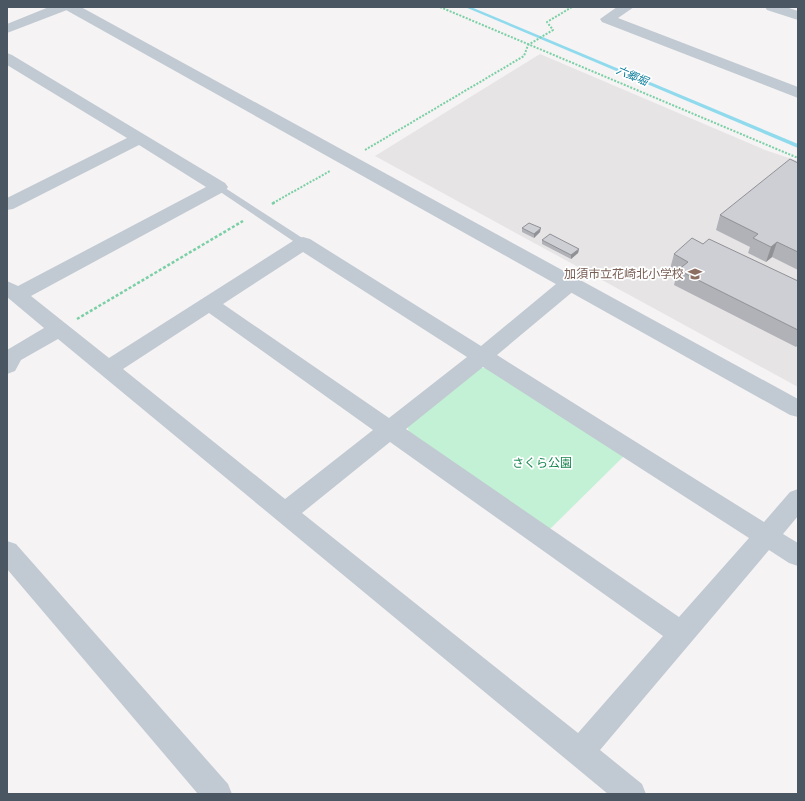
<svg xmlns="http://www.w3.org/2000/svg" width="805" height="801" font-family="Raleway,'Noto Sans JP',sans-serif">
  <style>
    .education { fill: #e6e4e5 }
    .green { fill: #c3f1d5 }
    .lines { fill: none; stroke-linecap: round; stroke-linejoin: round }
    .stream { fill: #90daee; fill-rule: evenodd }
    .path-far1 { stroke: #7ad0a6; stroke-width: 2; stroke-dasharray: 2 1.5; stroke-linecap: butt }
    .path { stroke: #7ad0a6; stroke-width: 2.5; stroke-dasharray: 3 2; stroke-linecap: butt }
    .service { fill: #c1cad2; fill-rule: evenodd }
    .minor { fill: #c1cad2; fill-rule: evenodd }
    .tertiary { fill: #c1cad2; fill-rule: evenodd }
    .wall { fill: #b0b2b7 }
    .shaded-wall { fill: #909195 }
    .building { fill: #cdcfd5; stroke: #909195 }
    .labels { text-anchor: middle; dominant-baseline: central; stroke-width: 3.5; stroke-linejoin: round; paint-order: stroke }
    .far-water-label { font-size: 11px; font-style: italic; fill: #0c7c9b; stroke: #fff }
    .education-label { font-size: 12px; fill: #785e54; stroke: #fff; text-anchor: end }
    .park-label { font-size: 12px; fill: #17864f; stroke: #fff }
  </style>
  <rect width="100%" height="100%" fill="#f5f3f3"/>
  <polygon class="education" points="540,54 765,150 798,161 798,387 375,156"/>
  <polygon class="green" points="480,368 487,368 625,455 549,530 409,433 407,424"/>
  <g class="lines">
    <polygon class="stream" points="465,7 471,7 798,144 798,148"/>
    <g class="path-far1">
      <polyline points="440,7 798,158"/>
      <polyline points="365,150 524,56 528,45 553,30 547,22 572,7"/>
      <polyline points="273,203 330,171"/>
    </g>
    <g class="path">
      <polyline points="272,204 275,202"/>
      <polyline points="77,319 243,221"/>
    </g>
    <polygon class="service" points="219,184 307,241 308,243 307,245 299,245 216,189 214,187"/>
    <g class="minor">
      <polygon points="49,7 69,7 67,10 7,33 7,24"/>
      <polygon points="617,7 634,7 618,18 798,87 798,98 602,22 600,19"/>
      <path d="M7,53L12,55L225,183L228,187L225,191L31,296L109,358L296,239L303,237L310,239L481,346L562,279L569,278L576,279L579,284L576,289L497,355L764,522L790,492L798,489V516L783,534L798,543V566L789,563L769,550L600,750L642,784L646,794H608L58,339L21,360L15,371L7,374V350L44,328L7,297V281L18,286L206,187L139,145L13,209L7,210V198L127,138L7,65ZM303,252L467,357L389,418L223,304ZM209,313L373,430L285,499L123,369ZM483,367L749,538L679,617L406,429ZM390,442L663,636L578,733L302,513Z"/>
      <polygon points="7,541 16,544 228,784 232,794 198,794 7,569"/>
    </g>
    <g class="tertiary">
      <polygon points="64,7 81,7 798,399 798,417 790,415 66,10"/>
      <polygon points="765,7 786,7 798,11 798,20 767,10"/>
    </g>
  </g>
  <g class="wall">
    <polygon points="798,163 798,270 772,257 766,262 748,253 750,247 716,230 720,215"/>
    <polygon points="522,228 540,232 534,238 522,232"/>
    <polygon points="542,240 579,249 578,253 571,259 542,244"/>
    <polygon points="703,244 798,281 798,345 796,347 674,285 677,273 670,269 674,254"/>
  </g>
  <g class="shaded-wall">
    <polygon points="541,228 540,232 534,238 534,234"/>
    <polygon points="777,242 772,257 766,262 771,247"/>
    <polygon points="579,249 578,253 571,259 571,255"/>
  </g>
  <g class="building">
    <polygon points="790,159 798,163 798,252 777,242 771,247 753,238 758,234 720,215"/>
    <polygon points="529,223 541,228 534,234 522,228"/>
    <polygon points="550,234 579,249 571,255 542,240"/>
    <polygon points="692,238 703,244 709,239 798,281 798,330 678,270 688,262 674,254"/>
  </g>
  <defs>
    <symbol id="school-bare" viewBox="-9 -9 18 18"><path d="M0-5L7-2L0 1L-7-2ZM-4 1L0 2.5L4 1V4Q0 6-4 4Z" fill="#8d6e63" stroke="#fff" stroke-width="2.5" paint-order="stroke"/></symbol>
  </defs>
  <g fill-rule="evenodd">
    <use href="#school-bare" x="685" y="264" width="20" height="20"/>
  </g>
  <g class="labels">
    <g class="far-water-label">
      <text transform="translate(632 76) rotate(23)">六郷堀</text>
    </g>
    <g class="education-label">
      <text x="684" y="274">加須市立花崎北小学校</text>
    </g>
    <g class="park-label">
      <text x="542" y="463">さくら公園</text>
    </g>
  </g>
  <rect width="805" height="801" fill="none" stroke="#4a5661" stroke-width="16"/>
</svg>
